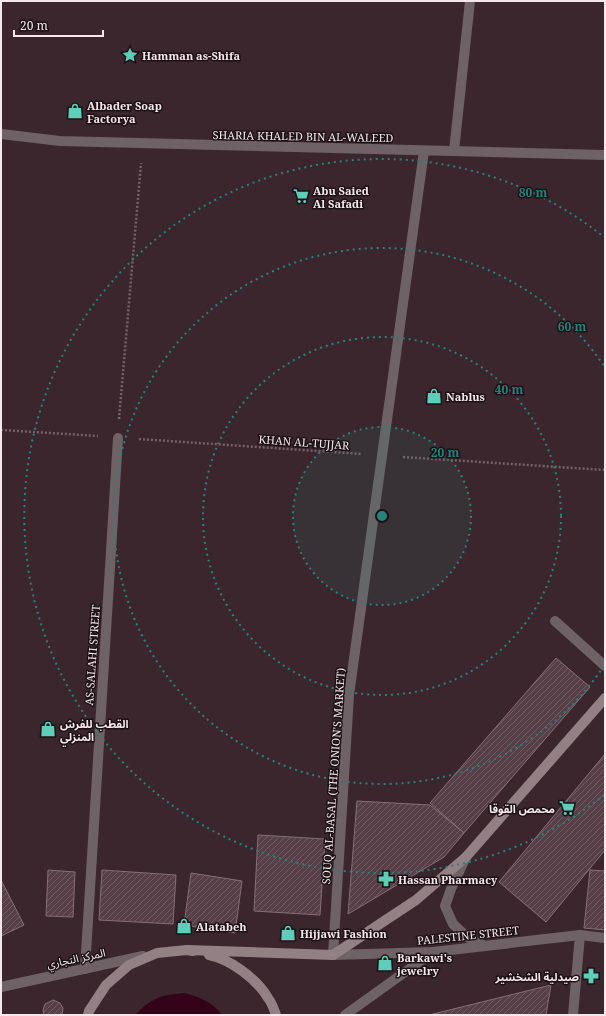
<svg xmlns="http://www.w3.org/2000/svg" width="606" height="1016" font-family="'Noto Serif','Noto Sans Arabic',serif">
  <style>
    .water { fill: #330419 }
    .building { fill: url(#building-hatch); stroke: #886e76 }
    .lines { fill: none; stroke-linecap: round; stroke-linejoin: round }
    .path { stroke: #756268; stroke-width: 2.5; stroke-dasharray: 2 2; stroke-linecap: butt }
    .pedestrian { stroke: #6e6266; stroke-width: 10 }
    .minor { stroke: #6e6266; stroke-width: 10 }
    .secondary { stroke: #928085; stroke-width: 10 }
    .ring { fill: none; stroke: #26817b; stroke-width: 2; stroke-dasharray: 2 4 }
    .labels { text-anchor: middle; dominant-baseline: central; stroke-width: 3; stroke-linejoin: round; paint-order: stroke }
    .poi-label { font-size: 11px; font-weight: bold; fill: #f6e7ec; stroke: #1c1215; text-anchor: start }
    .street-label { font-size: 11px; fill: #f6e7ec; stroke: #1c1215 }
    .centre { fill: #26817b; stroke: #1c1215; stroke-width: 2 }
    .ring-label { font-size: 12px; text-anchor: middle; font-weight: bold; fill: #26817b; stroke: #1c1215; stroke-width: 3; stroke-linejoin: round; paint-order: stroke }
  </style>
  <defs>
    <pattern id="building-hatch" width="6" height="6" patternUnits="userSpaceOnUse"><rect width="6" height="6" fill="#563f46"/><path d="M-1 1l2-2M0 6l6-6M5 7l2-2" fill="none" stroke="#6f5b61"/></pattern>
  </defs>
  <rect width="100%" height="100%" fill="#3b262d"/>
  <path class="water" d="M184,993C199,997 213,1002 222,1015H135C152,998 160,995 184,993Z"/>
  <g class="building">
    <polygon points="556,658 590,687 464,833 430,803"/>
    <polygon points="605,754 605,850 546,922 499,882"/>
    <polygon points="357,801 430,805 464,833 444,857 348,914"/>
    <polygon points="258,835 325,839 320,915 254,911"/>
    <polygon points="48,870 75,872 73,917 46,916"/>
    <polygon points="102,870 176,875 173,924 99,920"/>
    <polygon points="590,870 605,871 605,930 584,928"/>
    <polygon points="191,873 242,881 235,933 184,925"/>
    <polygon points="1,880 24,925 1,936"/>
    <polygon points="551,985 546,1015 429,1015"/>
    <polygon points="53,1000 60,1003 61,1005 63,1008 62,1015 44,1015 43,1010 45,1004"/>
  </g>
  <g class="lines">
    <g class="path">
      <polyline points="119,419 141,163"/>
      <polyline points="1,430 98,436"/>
      <polyline points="139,439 362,454"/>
      <polyline points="403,457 605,470"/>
    </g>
    <g class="pedestrian">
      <polyline points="1,134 60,141 605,155"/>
      <polyline points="333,955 349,695 382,456"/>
      <polyline points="85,969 118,438"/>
    </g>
    <g class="minor">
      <polyline points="454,151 470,1"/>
      <polyline points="382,456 424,151"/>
      <polyline points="555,621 605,666"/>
      <polyline points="466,857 451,889 445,906 453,924 467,937 485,946"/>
      <polyline points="333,955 433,952 580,935 605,938"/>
      <polyline points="1,987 143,956"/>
      <polyline points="345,1015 433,952"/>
      <polyline points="573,1015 580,935"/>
    </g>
    <g class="secondary">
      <polyline points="187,950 333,955 416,900 466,857 605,698"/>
      <path d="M209,955C230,959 257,979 268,998C272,1003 274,1009 276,1015"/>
      <polyline points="88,1015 89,1011 106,985 129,965 157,953 187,950 193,951"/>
    </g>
  </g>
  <circle cx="382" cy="516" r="89" fill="#26817b" fill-opacity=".12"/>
  <g class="ring">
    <circle cx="382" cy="516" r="89"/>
    <circle cx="382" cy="516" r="179"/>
    <path d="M604 666A268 268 0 1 1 604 366"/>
    <path d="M604 795A357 357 0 1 1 604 237"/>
  </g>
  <defs>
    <symbol id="sight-bare" viewBox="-9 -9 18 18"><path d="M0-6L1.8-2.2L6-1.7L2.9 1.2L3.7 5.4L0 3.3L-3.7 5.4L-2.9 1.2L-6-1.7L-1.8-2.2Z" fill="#5eceb8" stroke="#1c1215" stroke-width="2.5" paint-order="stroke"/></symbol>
    <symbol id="shop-bare" viewBox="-9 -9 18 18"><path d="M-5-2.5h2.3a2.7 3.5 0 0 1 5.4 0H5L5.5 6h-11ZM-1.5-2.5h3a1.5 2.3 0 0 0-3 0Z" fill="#5eceb8" stroke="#1c1215" stroke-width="2.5" paint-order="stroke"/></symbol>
    <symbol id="supermarket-bare" viewBox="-9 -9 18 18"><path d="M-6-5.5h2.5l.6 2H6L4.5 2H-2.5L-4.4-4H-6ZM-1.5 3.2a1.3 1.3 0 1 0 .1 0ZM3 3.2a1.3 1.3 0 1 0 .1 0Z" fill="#5eceb8" stroke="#1c1215" stroke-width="2.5" paint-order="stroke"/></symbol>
    <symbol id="pharmacy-bare" viewBox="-9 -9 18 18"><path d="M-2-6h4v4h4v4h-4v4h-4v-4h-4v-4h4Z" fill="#5eceb8" stroke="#1c1215" stroke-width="2.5" paint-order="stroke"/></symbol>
  </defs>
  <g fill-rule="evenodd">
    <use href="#sight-bare" x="119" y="44" width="22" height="22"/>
    <use href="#shop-bare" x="64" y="100" width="22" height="22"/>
    <use href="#supermarket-bare" x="290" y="185" width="22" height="22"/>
    <use href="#shop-bare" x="423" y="385" width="22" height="22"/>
    <use href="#shop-bare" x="37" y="718" width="22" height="22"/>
    <use href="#supermarket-bare" x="556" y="797" width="22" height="22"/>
    <use href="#pharmacy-bare" x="375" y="868" width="22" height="22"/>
    <use href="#shop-bare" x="173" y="915" width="22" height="22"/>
    <use href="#shop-bare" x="277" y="922" width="22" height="22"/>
    <use href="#shop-bare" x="374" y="952" width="22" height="22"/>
    <use href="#pharmacy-bare" x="580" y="965" width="22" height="22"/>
  </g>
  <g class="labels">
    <g class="poi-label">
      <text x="142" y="55">Hamman as-Shifa</text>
      <text x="87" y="105">Albader Soap<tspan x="87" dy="13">Factorya</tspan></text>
      <text x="313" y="190">Abu Saied<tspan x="313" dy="13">Al Safadi</tspan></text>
      <text x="446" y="396">Nablus</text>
      <text x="60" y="723">القطب للفرش<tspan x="60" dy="13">المنزلي</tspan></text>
      <text x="555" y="808" text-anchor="end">محمص القوقا</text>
      <text x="398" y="879">Hassan Pharmacy</text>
      <text x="196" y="926">Alatabeh</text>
      <text x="300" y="933">Hijjawi Fashion</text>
      <text x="397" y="957">Barkawi's<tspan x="397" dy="13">jewelry</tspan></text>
      <text x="579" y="976" text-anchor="end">صيدلية الشخشير</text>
    </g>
    <g class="street-label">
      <text transform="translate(303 136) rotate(1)">SHARIA KHALED BIN AL-WALEED</text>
      <text transform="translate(304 442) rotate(4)">KHAN AL-TUJJAR</text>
      <text transform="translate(92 655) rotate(-86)">AS-SALAHI STREET</text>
      <text transform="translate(333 776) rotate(-86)">SOUQ AL-BASAL (THE ONION'S MARKET)</text>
      <text transform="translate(468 935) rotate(-6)">PALESTINE STREET</text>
      <text transform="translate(76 958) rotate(-12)">المركز التجاري</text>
    </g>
  </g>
  <circle cx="382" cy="516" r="6" class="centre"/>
  <g class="ring-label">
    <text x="533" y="197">80 m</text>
    <text x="572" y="331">60 m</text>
    <text x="509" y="394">40 m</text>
    <text x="445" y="457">20 m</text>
  </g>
  <rect width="606" height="1016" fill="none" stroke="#f6e7ec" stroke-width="4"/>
  <path d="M14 30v6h89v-6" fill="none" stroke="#f6e7ec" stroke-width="2"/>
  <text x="20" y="30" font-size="12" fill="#f6e7ec" stroke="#1c1215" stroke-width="3" paint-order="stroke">20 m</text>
</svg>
